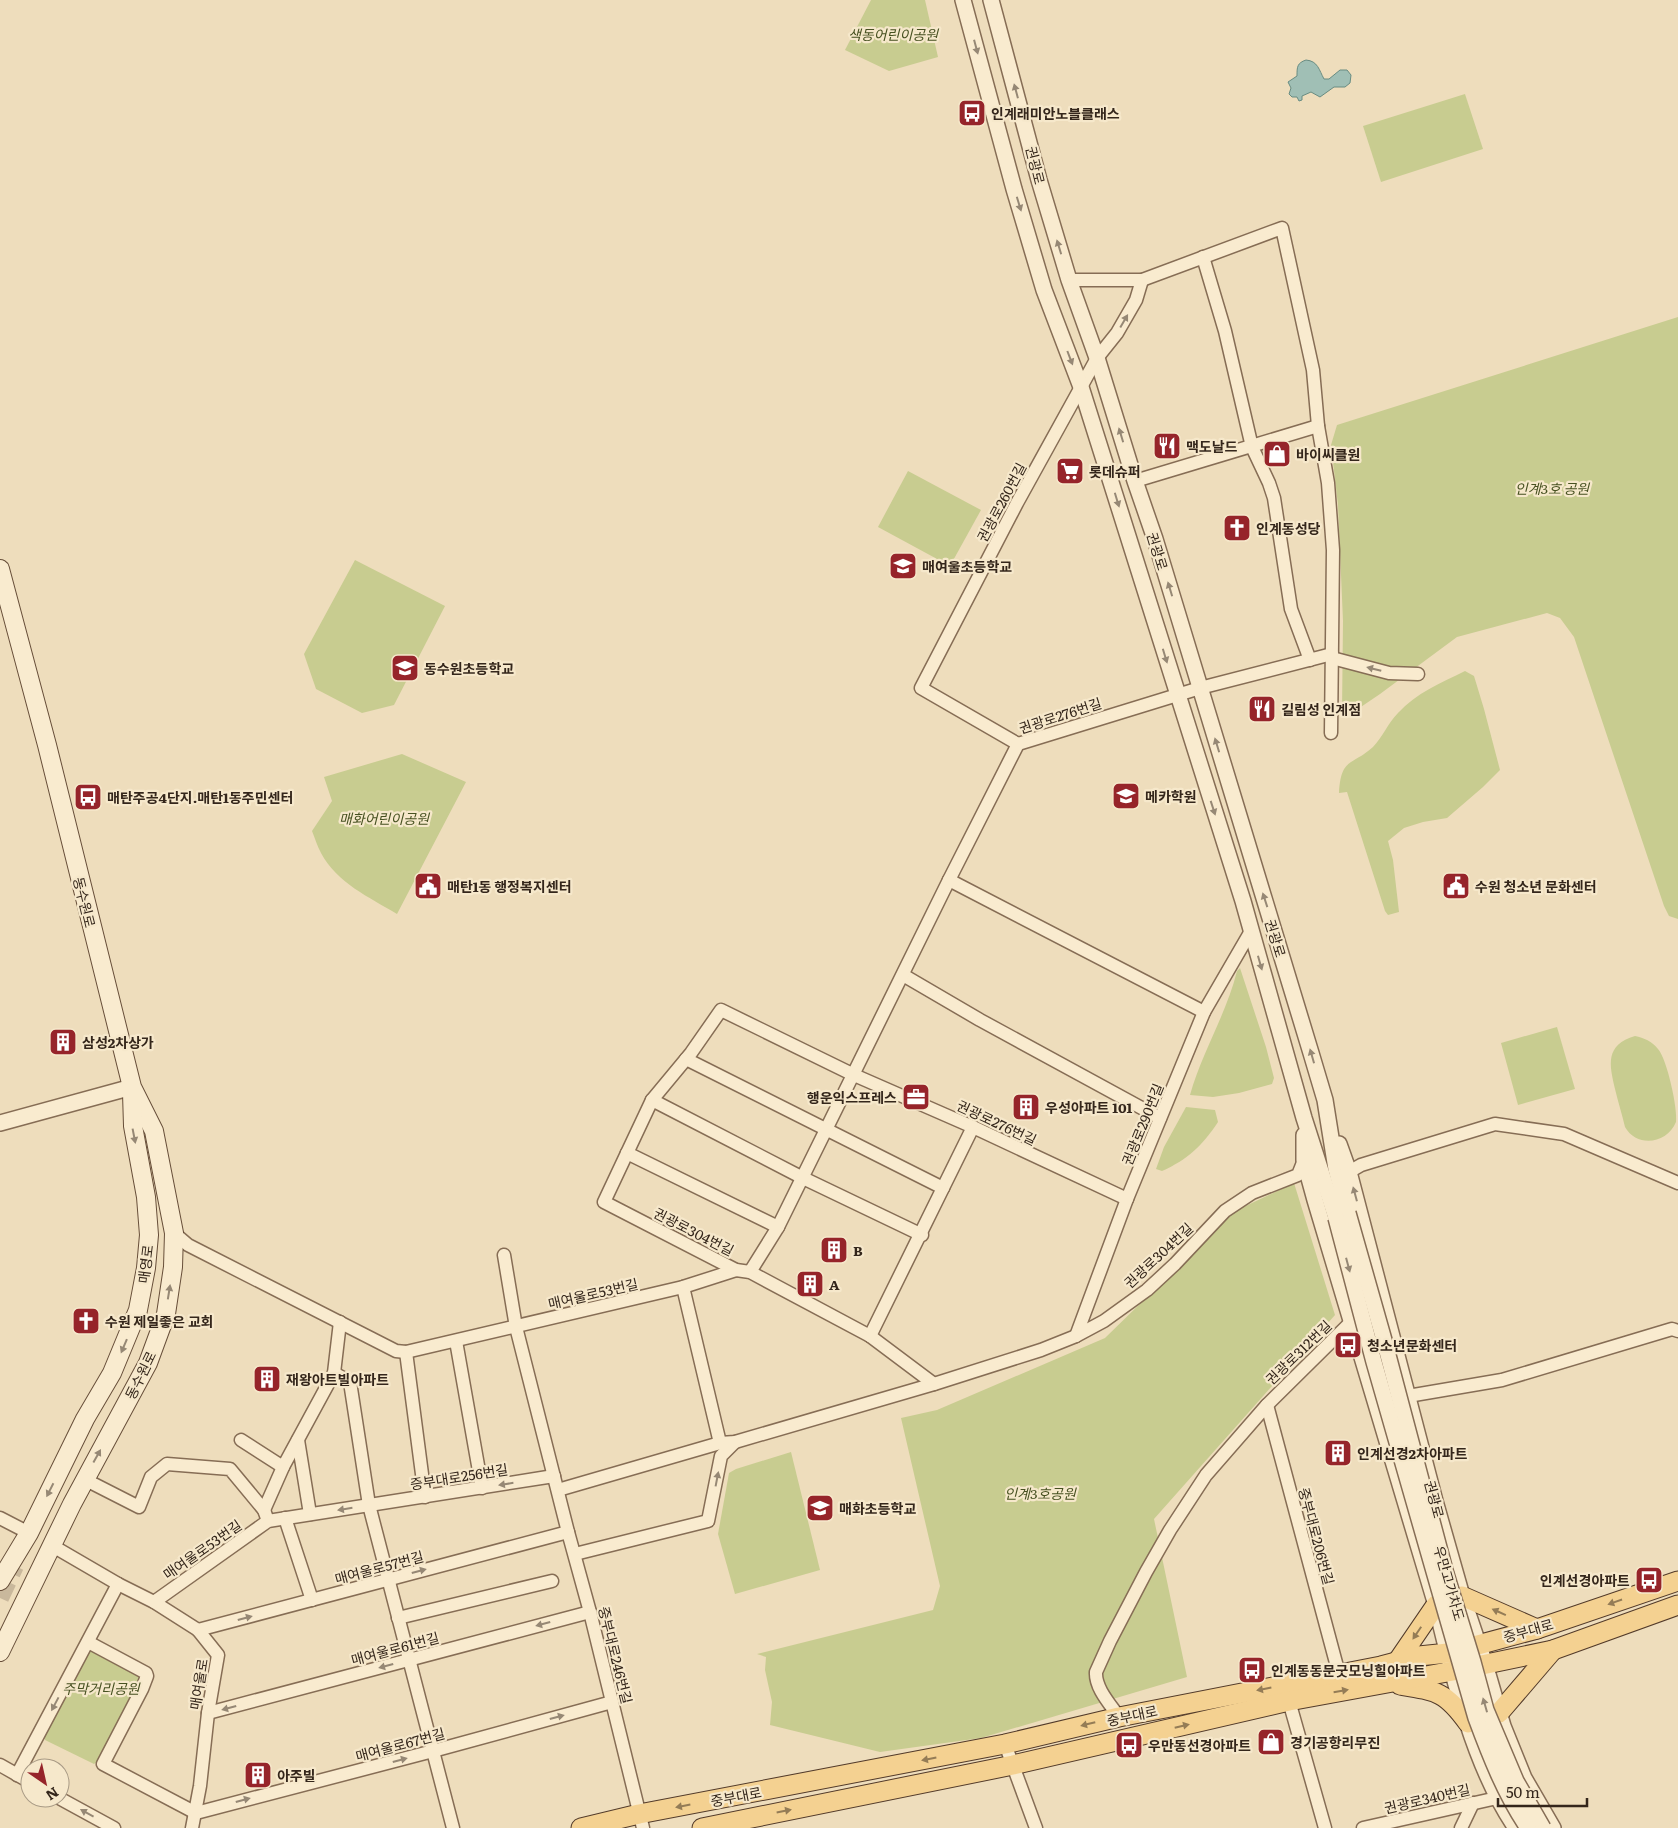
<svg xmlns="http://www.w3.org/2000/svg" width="1678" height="1828" font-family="Literata,'Noto Sans KR',serif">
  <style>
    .green { fill: #c8cc90 }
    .water { fill: #a0bfb5; stroke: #688c82 }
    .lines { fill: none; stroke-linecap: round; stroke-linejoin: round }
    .secondary-tunnel { stroke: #c9b89c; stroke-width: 18; stroke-dasharray: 18 9; stroke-linecap: butt }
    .minor-casing { stroke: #866d55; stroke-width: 15 }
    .tertiary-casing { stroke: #866d55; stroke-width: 18 }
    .secondary-casing { stroke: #674e39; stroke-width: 20 }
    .primary-casing { stroke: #533b2a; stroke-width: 21 }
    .minor { stroke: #f9ebcf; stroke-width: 12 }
    .tertiary { stroke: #f9ebcf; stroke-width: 15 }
    .secondary { stroke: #f9ebcf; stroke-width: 18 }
    .primary { stroke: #f4d191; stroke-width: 19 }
    .tertiary-bridge-casing { stroke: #866d55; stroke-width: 18; stroke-linecap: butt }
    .tertiary-bridge { stroke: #f9ebcf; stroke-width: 15 }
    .oneway { fill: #968875 }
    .oneway2 { fill: #947c56 }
    .labels { text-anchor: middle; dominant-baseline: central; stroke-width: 4.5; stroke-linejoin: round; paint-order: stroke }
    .park-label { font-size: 14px; font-style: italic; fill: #475121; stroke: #f6e8cb }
    .poi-label { font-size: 14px; font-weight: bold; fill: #34261b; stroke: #f6e8cb; text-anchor: start }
    .street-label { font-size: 14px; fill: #34261b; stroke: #f6e8cb }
  </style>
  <rect width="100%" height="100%" fill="#eeddbc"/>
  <g class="green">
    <polygon points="871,0 925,0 938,57 889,71 845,50"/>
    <polygon points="1465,94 1483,149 1381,182 1363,126"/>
    <polygon points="1678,317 1678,919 1669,916 1664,906 1574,637 1560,618 1547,613 1457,637 1380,694 1349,715 1342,712 1343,621 1338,505 1331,445 1337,425"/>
    <polygon points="908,471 981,510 950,566 878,527"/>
    <polygon points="355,560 445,606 394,705 362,713 316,689 304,654"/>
    <path d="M1465,671L1474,676L1484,709L1500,770L1483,787L1447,818L1423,822L1404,828L1388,841L1393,860L1399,912L1388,915L1385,911L1347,792L1339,793C1341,757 1352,766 1373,747C1382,738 1388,723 1398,713C1416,693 1441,683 1465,671Z"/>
    <path d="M402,754L466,782L397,914C369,897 337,883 321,853C317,846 315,838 312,831L332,801L324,777Z"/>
    <path d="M1240,968L1266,1047L1274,1078L1272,1084L1239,1093L1213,1097L1190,1095C1202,1052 1226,1015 1237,971Z"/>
    <polygon points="1557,1027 1575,1089 1518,1105 1501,1043"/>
    <path d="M1635,1036C1644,1038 1652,1041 1658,1049C1667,1059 1678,1109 1676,1122C1667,1144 1637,1148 1625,1127C1622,1114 1618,1102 1615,1089C1609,1064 1605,1045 1635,1036Z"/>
    <path d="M1186,1107L1215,1110L1218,1122C1203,1145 1187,1160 1162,1171L1156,1169L1164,1147Z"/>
    <polygon points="1294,1183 1335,1315 1154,1519 1187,1677 981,1738 880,1752 770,1725 772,1702 765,1670 766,1657 757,1654 933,1610 940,1586 901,1418 937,1410 1105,1338 1235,1211"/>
    <polygon points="791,1452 820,1570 735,1594 718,1534 729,1473 736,1469"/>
    <polygon points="87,1647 144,1677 98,1761 94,1764 45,1740 43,1732"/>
  </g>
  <path class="water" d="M1306,60C1318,61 1319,70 1324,79H1329L1340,70H1347L1351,75L1350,83L1345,87H1334L1320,97L1311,92L1302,96V100L1299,101L1297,97H1292L1289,94L1291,88L1288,82L1297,76C1297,67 1297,63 1306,60Z"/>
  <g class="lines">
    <polyline class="secondary-tunnel" points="0,1598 15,1566"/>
    <defs>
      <g id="minor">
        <polyline points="1203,257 1225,331 1252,447 1269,483 1274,498 1291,609 1310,660"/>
        <polyline points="1069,280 1142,280 1282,228 1313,370 1318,426 1328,483 1333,550 1331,733"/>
        <polyline points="1135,481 1318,426"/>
        <polyline points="1332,658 1389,673 1418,674"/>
        <polyline points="1018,744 921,688 1017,503 1097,358 1117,333 1136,300 1142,280"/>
        <polyline points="949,880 1204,1012"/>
        <polyline points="903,975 980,1020 1160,1118"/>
        <polyline points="686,1059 943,1188"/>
        <polyline points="652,1100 803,1178 922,1235"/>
        <polyline points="627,1153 778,1227"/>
        <polyline points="1349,1172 1361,1165 1495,1124 1564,1134 1678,1183"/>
        <polyline points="174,1233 188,1245 396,1351 406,1352 683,1287 736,1270"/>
        <polyline points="504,1255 516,1327 568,1532 590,1612 643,1828"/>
        <polyline points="750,1272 778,1227 949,880 1018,744 1200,688 1332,654"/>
        <polyline points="683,1287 720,1443"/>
        <polyline points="870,1336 973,1127"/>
        <polyline points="1076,1336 1127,1199 1204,1012 1251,931"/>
        <polyline points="456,1341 482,1488"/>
        <polyline points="406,1352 425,1497"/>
        <polyline points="334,1373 350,1382 369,1505 453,1828"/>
        <polyline points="934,1384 870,1336 750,1272 736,1270 604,1202 652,1100 691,1053 721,1010 854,1075 973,1127 1127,1199"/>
        <polyline points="1408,1396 1502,1380 1672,1329 1678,1331"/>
        <polyline points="1267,1405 1339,1674"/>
        <polyline points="241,1440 283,1467"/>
        <polyline points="298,1440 310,1514"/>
        <polyline points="84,1479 139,1507 151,1477 167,1464 230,1469 264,1510 268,1521"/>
        <polyline points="558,1490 720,1443 735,1442 934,1384 1041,1350 1076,1336 1104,1321 1147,1290 1175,1264 1225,1211 1252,1193 1298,1175 1304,1160"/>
        <polyline points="264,1510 283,1467 334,1373 340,1322"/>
        <polyline points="0,1518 29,1533"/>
        <polyline points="285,1518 312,1600"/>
        <polyline points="51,1545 118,1584 154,1602 198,1630 218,1655 208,1713 200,1786 192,1828"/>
        <polyline points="575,1554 708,1521 721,1456 735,1442"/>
        <polyline points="154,1602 268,1521 554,1476"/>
        <polyline points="398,1618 552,1581"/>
        <polyline points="198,1630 568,1532"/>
        <polyline points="88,1642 146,1673 147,1676 142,1689 103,1764 196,1813 433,1751 612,1702"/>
        <polyline points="1289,1701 1325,1828"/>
        <polyline points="208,1713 590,1612"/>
        <path d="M1119,1717C1110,1704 1095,1688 1096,1672L1110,1641L1146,1572L1170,1530L1206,1475L1267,1405L1351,1322"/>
        <polyline points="1005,1744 1036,1828"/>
        <polyline points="0,1765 30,1782"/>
        <polyline points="17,1775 118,1584"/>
        <polyline points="59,1798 114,1828"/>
        <polyline points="1363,1828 1497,1798"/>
        <polyline points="1461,1828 1473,1803"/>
      </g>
      <g id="tertiary">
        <polyline points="963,0 1014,189 1044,290 1081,387 1243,901 1304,1118 1336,1218"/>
        <polyline points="991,0 1039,180 1069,280 1097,358 1135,481 1155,539 1311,1053 1325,1100 1336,1169 1348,1213"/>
        <polyline points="0,1123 132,1087"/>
        <path d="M1304,1135V1160L1315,1200L1436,1605C1453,1677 1474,1767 1516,1828"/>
        <polyline points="1339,1144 1349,1172 1435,1501 1462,1596 1485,1664 1503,1726 1524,1778 1553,1828"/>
      </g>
      <g id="secondary">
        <polyline points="0,569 47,745 132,1087 154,1131 174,1233 173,1267 166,1314 148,1363 72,1504 0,1652"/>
        <polyline points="0,1581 29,1533 85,1419 112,1373 138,1310 146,1268 149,1235 146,1197 133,1126 132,1093"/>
      </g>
      <g id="primary">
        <polyline points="1462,1596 1537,1629"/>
        <polyline points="1397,1662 1436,1605"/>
        <path d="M1400,1685C1437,1691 1446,1692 1468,1723"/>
        <polyline points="1499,1713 1553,1650"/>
        <polyline points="581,1828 639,1814 1005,1744 1119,1717 1381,1666 1419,1656 1448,1653 1537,1629 1678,1581"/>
        <polyline points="702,1828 1013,1765 1289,1701 1453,1671 1553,1650 1678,1605"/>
      </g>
    </defs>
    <use href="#minor" class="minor-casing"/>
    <use href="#tertiary" class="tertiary-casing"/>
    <use href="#secondary" class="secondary-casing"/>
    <use href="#primary" class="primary-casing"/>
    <use href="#minor" class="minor"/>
    <use href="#tertiary" class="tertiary"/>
    <use href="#secondary" class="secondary"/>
    <use href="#primary" class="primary"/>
    <defs>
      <g id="tertiary-bridge">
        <polyline points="1348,1213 1384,1340 1446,1574 1473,1662 1486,1710 1516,1781 1543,1828"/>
        <path d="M1336,1218L1374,1362L1476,1718C1490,1756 1505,1794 1528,1828"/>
      </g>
    </defs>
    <use href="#tertiary-bridge" class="tertiary-bridge-casing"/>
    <use href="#tertiary-bridge" class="tertiary-bridge"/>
  </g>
  <defs><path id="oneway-solid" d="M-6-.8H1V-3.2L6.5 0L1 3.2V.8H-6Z" transform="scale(1.25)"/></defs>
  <g class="oneway">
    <use href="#oneway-solid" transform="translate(976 47) rotate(75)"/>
    <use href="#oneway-solid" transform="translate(1016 91) rotate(-105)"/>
    <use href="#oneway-solid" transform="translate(1019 204) rotate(73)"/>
    <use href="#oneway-solid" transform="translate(1059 247) rotate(-107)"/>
    <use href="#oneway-solid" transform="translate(1124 321) rotate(-60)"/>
    <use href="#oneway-solid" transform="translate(1070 358) rotate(69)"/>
    <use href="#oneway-solid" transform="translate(1121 435) rotate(-107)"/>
    <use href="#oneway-solid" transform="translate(1117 500) rotate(73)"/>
    <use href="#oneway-solid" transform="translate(1170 589) rotate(-107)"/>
    <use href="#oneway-solid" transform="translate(1165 656) rotate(73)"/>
    <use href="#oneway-solid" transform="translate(1374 669) rotate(-166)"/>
    <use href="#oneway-solid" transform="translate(1217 745) rotate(-107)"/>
    <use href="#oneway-solid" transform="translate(1213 808) rotate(72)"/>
    <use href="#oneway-solid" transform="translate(1265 900) rotate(-108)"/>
    <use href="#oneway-solid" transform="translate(1260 963) rotate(74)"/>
    <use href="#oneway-solid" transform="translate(1312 1056) rotate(-106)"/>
    <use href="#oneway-solid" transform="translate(134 1136) rotate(79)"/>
    <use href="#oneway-solid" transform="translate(1355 1194) rotate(-105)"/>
    <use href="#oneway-solid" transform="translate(1348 1265) rotate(75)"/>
    <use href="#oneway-solid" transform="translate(169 1292) rotate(-81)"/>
    <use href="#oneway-solid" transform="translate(124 1346) rotate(113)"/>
    <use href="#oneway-solid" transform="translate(97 1456) rotate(-61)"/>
    <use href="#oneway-solid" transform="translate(717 1479) rotate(-79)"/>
    <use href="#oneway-solid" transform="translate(506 1484) rotate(171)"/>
    <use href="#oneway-solid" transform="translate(50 1490) rotate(117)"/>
    <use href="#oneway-solid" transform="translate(345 1509) rotate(171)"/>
    <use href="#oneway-solid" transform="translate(419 1571) rotate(-15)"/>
    <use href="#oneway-solid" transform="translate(245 1618) rotate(-15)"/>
    <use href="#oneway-solid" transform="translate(543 1624) rotate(165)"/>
    <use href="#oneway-solid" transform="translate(386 1666) rotate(165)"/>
    <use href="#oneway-solid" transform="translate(55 1704) rotate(118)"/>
    <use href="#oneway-solid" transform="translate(1485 1705) rotate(-106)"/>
    <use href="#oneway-solid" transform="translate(229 1708) rotate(165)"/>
    <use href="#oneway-solid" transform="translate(557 1717) rotate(-15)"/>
    <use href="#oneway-solid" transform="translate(400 1760) rotate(-15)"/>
    <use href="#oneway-solid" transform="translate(243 1800) rotate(-15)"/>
    <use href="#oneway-solid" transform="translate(87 1813) rotate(-151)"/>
  </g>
  <g class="oneway2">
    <use href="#oneway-solid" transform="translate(1615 1602) rotate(161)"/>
    <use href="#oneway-solid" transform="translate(1499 1612) rotate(-156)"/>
    <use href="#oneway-solid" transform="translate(1417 1633) rotate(124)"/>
    <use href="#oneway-solid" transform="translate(1264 1689) rotate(169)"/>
    <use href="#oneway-solid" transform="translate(1341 1691) rotate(-10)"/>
    <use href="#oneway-solid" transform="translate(1088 1724) rotate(166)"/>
    <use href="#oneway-solid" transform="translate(1182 1726) rotate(-13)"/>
    <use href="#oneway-solid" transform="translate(929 1759) rotate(169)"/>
    <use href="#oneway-solid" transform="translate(683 1806) rotate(169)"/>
    <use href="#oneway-solid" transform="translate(784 1811) rotate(-11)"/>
  </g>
  <defs>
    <symbol id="bus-square" viewBox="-11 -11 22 22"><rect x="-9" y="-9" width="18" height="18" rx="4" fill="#96242a" stroke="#f6e8cb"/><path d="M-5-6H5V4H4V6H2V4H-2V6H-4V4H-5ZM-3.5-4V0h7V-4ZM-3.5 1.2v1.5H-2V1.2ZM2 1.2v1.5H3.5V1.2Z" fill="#fff"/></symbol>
    <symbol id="restaurant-square" viewBox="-11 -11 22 22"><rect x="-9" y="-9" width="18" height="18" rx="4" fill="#96242a" stroke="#f6e8cb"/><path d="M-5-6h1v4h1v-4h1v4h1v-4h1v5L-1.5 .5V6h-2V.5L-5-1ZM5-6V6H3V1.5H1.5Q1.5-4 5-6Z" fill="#fff"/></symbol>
    <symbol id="shop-square" viewBox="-11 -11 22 22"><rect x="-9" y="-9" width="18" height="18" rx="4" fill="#96242a" stroke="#f6e8cb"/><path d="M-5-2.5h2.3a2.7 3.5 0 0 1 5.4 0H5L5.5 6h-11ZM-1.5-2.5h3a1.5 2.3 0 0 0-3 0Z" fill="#fff"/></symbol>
    <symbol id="supermarket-square" viewBox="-11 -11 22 22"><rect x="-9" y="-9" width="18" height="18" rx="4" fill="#96242a" stroke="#f6e8cb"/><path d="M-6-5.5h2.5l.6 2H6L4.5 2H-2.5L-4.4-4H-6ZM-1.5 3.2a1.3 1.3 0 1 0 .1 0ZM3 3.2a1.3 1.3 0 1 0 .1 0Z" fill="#fff"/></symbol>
    <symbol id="church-square" viewBox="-11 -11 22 22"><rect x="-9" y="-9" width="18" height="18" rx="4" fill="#96242a" stroke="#f6e8cb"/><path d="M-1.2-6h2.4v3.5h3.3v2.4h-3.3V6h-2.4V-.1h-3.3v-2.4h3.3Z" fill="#fff"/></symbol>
    <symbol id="school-square" viewBox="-11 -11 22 22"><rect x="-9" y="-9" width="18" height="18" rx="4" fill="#96242a" stroke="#f6e8cb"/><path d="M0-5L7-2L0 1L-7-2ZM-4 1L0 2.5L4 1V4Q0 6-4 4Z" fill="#fff"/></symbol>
    <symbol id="civic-square" viewBox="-11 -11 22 22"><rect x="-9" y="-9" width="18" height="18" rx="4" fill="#96242a" stroke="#f6e8cb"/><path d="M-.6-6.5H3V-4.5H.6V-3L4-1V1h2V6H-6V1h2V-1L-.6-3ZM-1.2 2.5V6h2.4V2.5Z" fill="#fff"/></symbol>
    <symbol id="building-square" viewBox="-11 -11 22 22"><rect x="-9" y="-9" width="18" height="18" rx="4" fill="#96242a" stroke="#f6e8cb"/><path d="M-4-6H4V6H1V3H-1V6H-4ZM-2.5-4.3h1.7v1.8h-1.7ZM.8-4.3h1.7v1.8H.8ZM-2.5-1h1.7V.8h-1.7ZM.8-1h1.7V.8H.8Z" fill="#fff"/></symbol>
    <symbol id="office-square" viewBox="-11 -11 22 22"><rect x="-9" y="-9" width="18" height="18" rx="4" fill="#96242a" stroke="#f6e8cb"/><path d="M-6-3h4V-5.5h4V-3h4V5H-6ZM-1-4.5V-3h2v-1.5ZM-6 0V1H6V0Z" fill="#fff"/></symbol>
  </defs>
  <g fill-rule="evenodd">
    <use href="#bus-square" x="956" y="97" width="32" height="32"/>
    <use href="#restaurant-square" x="1151" y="430" width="32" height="32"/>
    <use href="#shop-square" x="1261" y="438" width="32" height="32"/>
    <use href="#supermarket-square" x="1054" y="455" width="32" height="32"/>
    <use href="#church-square" x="1221" y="512" width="32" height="32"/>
    <use href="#school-square" x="887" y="550" width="32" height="32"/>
    <use href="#school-square" x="389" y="652" width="32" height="32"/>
    <use href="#restaurant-square" x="1246" y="693" width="32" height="32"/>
    <use href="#school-square" x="1110" y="780" width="32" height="32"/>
    <use href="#bus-square" x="72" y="781" width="32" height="32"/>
    <use href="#civic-square" x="412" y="870" width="32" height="32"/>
    <use href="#civic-square" x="1440" y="870" width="32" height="32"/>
    <use href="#building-square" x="47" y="1026" width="32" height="32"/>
    <use href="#office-square" x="900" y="1081" width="32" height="32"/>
    <use href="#building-square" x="1010" y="1091" width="32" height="32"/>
    <use href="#building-square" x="818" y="1234" width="32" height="32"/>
    <use href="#building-square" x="794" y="1268" width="32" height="32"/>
    <use href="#church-square" x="70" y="1305" width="32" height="32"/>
    <use href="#bus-square" x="1332" y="1329" width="32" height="32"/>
    <use href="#building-square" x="251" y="1363" width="32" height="32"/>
    <use href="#building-square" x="1322" y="1437" width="32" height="32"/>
    <use href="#school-square" x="804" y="1492" width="32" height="32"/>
    <use href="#bus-square" x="1633" y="1564" width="32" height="32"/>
    <use href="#bus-square" x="1236" y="1654" width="32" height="32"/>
    <use href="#shop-square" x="1255" y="1726" width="32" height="32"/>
    <use href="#bus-square" x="1113" y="1729" width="32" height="32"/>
    <use href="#building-square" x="242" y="1759" width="32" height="32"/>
  </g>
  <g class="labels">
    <g class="park-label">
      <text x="893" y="34">색동어린이공원</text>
      <text x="1552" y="488">인계3호 공원</text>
      <text x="384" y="818">매화어린이공원</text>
      <text x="1040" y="1493">인계3호공원</text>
      <text x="101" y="1688">주막거리공원</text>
    </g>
    <g class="poi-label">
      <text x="991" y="113">인계래미안노블클래스</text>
      <text x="1186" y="446">맥도날드</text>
      <text x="1296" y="454">바이씨클원</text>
      <text x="1089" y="471">롯데슈퍼</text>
      <text x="1256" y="528">인계동성당</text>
      <text x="922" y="566">매여울초등학교</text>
      <text x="424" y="668">동수원초등학교</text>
      <text x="1281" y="709">길림성 인계점</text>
      <text x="1145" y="796">메카학원</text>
      <text x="107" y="797">매탄주공4단지.매탄1동주민센터</text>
      <text x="447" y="886">매탄1동 행정복지센터</text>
      <text x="1475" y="886">수원 청소년 문화센터</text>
      <text x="82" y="1042">삼성2차상가</text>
      <text x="897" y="1097" text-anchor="end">행운익스프레스</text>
      <text x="1045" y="1107">우성아파트 101</text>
      <text x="853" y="1250">B</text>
      <text x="829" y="1284">A</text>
      <text x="105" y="1321">수원 제일좋은 교회</text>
      <text x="1367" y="1345">청소년문화센터</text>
      <text x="286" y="1379">재왕아트빌아파트</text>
      <text x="1357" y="1453">인계선경2차아파트</text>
      <text x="839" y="1508">매화초등학교</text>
      <text x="1630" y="1580" text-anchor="end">인계선경아파트</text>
      <text x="1271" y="1670">인계동동문굿모닝힐아파트</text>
      <text x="1290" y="1742">경기공항리무진</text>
      <text x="1148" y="1745">우만동선경아파트</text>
      <text x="277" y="1775">아주빌</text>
    </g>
    <g class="street-label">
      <text transform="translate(1036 165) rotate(76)">권광로</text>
      <text transform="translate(1001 502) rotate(-62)">권광로260번길</text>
      <text transform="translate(1158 551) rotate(73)">권광로</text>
      <text transform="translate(1060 715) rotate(-18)">권광로276번길</text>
      <text transform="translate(85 902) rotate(76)">동수원로</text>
      <text transform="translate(1276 938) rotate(73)">권광로</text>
      <text transform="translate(997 1122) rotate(25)">권광로276번길</text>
      <text transform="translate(1142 1124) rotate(-68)">권광로290번길</text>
      <text transform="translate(694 1231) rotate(27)">권광로304번길</text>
      <text transform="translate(1158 1255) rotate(-43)">권광로304번길</text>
      <text transform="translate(145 1264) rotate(-83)">매영로</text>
      <text transform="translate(593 1293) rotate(-13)">매여울로53번길</text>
      <text transform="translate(1298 1352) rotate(-44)">권광로312번길</text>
      <text transform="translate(140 1375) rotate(-64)">동수원로</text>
      <text transform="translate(459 1476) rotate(-9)">중부대로256번길</text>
      <text transform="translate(1435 1499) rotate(75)">권광로</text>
      <text transform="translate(1317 1536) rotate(75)">중부대로206번길</text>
      <text transform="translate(202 1549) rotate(-35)">매여울로53번길</text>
      <text transform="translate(379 1567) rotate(-15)">매여울로57번길</text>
      <text transform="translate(1450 1583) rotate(74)">우만고가차도</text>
      <text transform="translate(1528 1630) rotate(-16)">중부대로</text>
      <text transform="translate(395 1648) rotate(-15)">매여울로61번길</text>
      <text transform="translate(616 1655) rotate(76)">중부대로246번길</text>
      <text transform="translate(198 1684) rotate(-81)">매여울로</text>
      <text transform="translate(1132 1715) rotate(-12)">중부대로</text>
      <text transform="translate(400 1744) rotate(-15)">매여울로67번길</text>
      <text transform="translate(736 1796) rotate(-11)">중부대로</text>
      <text transform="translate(1427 1798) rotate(-13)">권광로340번길</text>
    </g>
  </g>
  <g transform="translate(45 1783) rotate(146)"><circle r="24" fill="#f6e8cb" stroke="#a89a85"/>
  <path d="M0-4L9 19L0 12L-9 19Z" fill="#96242a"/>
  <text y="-8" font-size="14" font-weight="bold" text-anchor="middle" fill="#34261b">N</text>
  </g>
  <path d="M1498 1798v8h89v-8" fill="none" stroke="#34261b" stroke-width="2.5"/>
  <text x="1506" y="1798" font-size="15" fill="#34261b" stroke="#f6e8cb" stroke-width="4" paint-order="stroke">50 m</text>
</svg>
